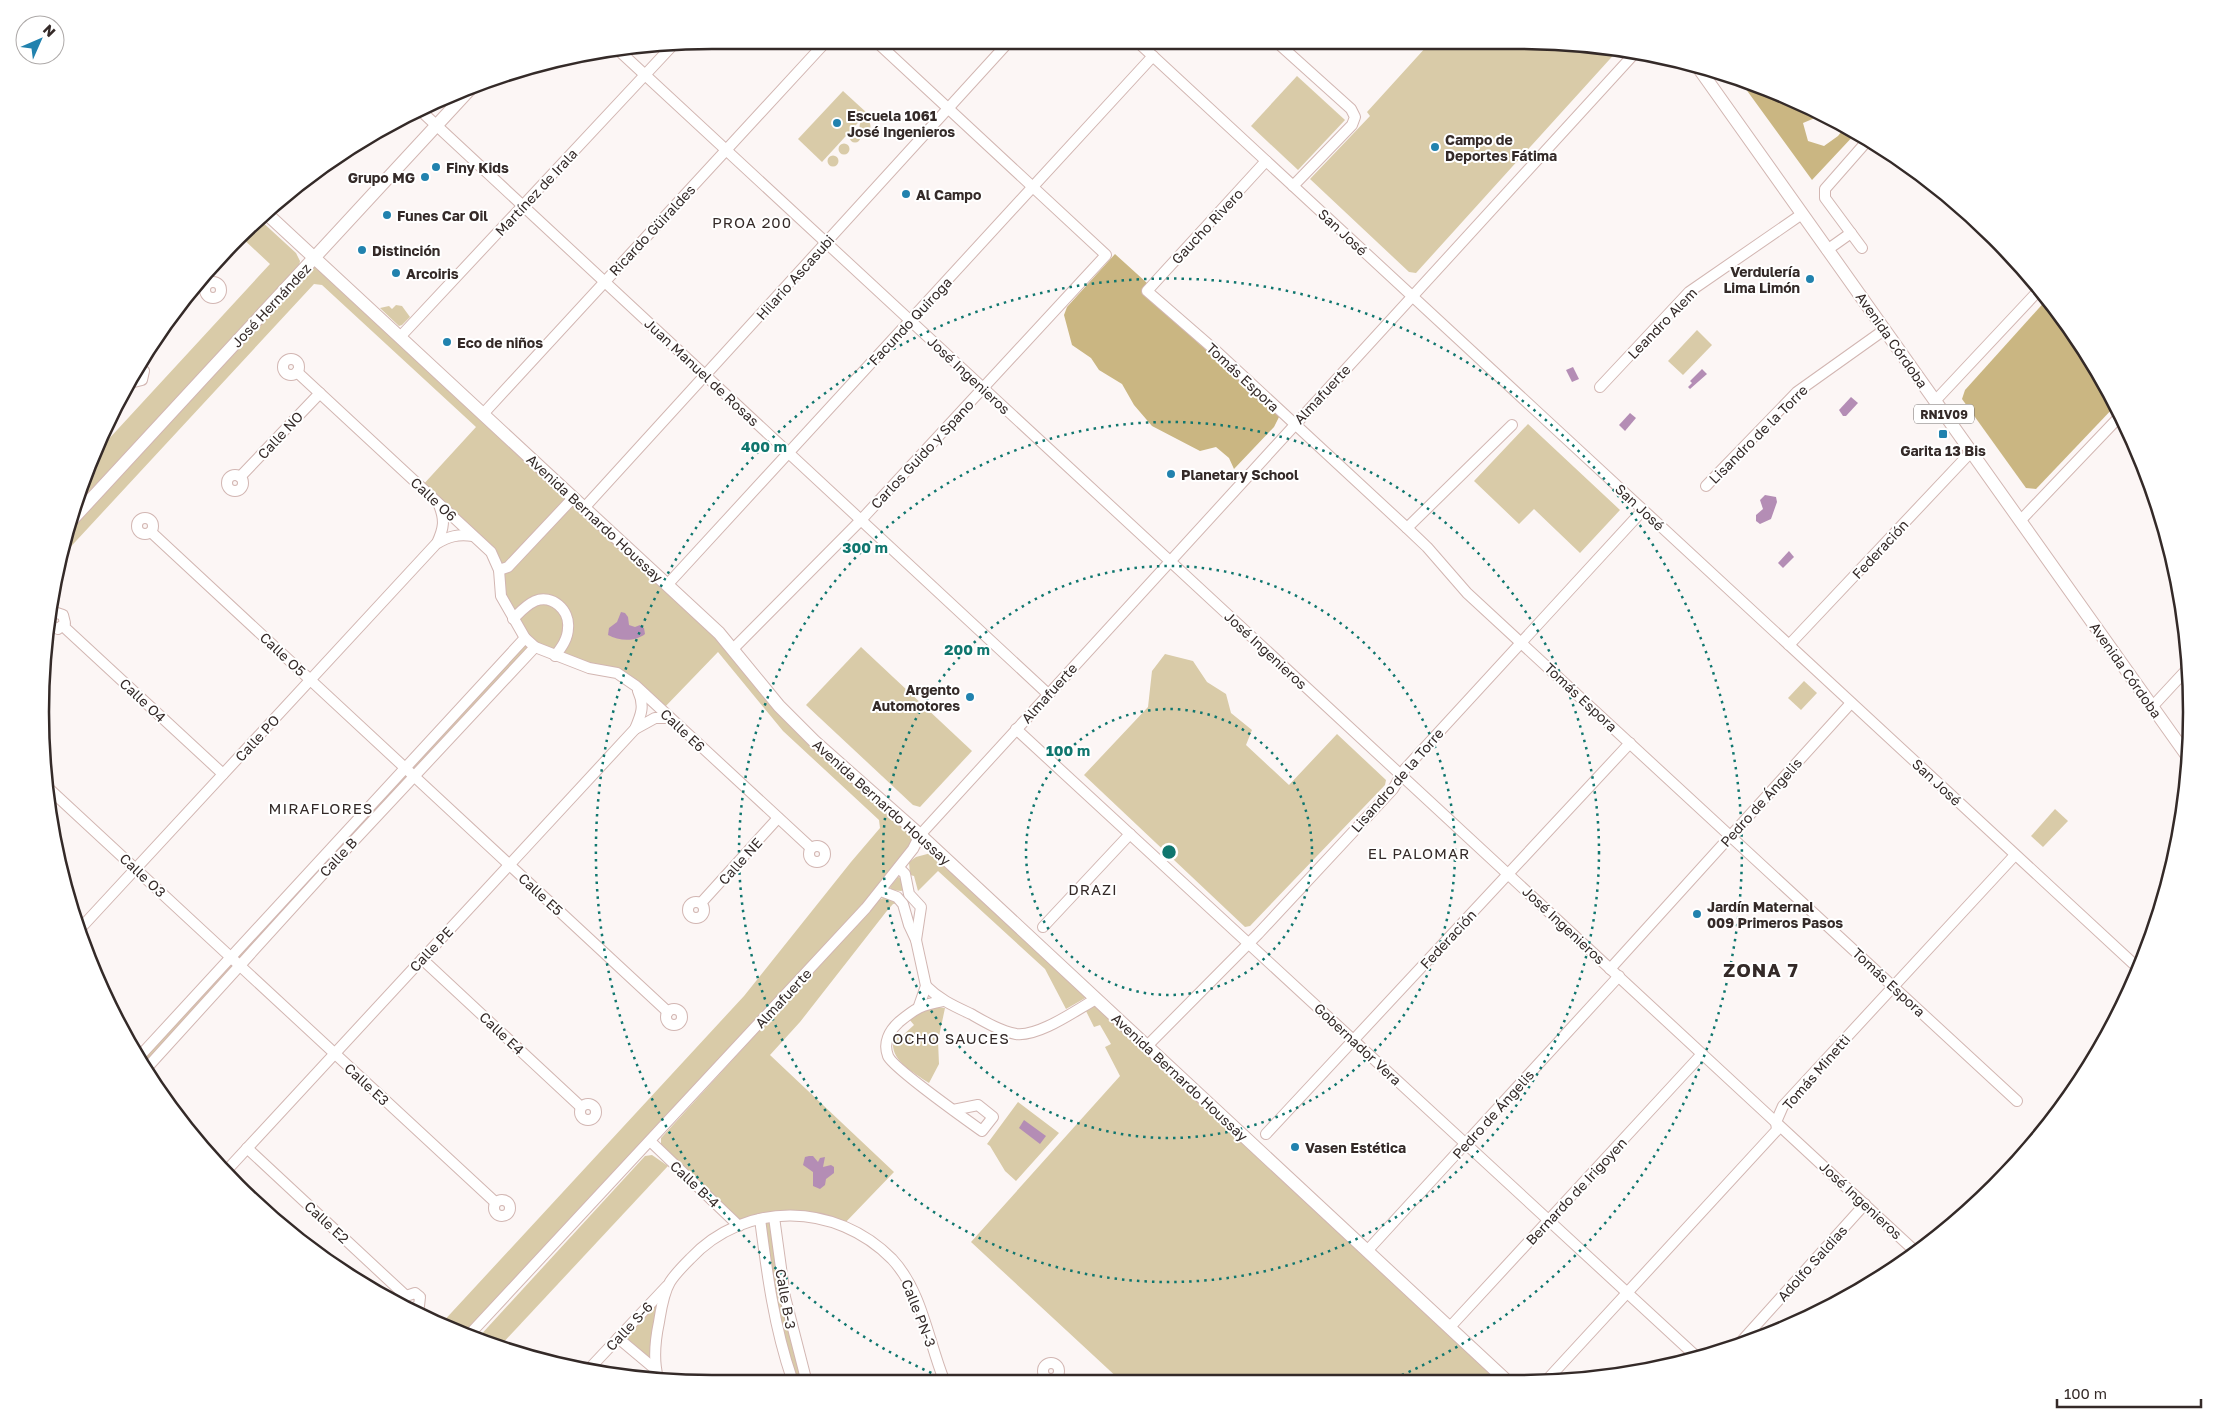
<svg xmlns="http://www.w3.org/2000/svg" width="2232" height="1424" font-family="'Golos Text',sans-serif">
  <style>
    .green { fill: #d9cba8 }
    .forest { fill: #cab682 }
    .water { fill: #b48db5 }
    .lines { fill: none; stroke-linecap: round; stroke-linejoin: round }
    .minor-casing { stroke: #d2b6b2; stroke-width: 12 }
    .major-casing { stroke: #d2b6b2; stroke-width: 14 }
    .minor { stroke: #fff; stroke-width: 10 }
    .major { stroke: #fff; stroke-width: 12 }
    .ring { fill: none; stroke: #0f766e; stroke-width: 2.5; stroke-dasharray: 2.5 5 }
    .poi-dot { fill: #2182ae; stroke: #fff; stroke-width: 2 }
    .labels { text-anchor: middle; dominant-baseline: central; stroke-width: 4; stroke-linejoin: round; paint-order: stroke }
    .shield { fill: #fff; stroke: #716a68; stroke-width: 1 }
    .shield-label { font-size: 12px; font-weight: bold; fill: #342a28 }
    .poi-label { font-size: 14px; font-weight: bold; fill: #342a28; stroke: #fff; text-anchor: start }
    .street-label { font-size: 14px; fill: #342a28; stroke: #fff }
    .neighbourhood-label { font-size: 15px; letter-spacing: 1px; fill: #342a28; stroke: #fff }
    .district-label { font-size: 19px; font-weight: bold; letter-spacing: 1px; fill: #342a28; stroke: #fff }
    .rim { fill: none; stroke: #342a28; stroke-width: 2.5 }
    .centre { fill: #0f766e; stroke: #fff; stroke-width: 2.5 }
    .ring-label { font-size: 15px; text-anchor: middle; font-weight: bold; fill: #0f766e; stroke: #fff; stroke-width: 4; stroke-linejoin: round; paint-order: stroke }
  </style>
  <rect width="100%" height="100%" fill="#fcf6f5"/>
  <g class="green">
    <polygon points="1427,46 1608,46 1619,49 1416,273 1409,272 1310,179 1370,116 1367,112"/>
    <polygon points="1297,76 1345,120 1298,170 1251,126"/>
    <polygon points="843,91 867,113 822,162 798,139"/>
    <circle cx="865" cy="126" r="5.5"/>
    <circle cx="855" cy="137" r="5.5"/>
    <circle cx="844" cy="149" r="5.5"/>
    <circle cx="833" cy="161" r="5.5"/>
    <polygon points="259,219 296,253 300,261 299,266 73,509 76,496 94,455 270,264 239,235"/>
    <polygon points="315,258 687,604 754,677 920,835 881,891 468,1336 455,1333 440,1325 744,996 851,862 880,828 879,820 783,731 718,652 662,710 617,673 535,647 145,1070 138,1058 524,638 508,610 491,552 421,487 476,427 322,285 314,284 64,554 70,522"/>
    <polygon points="396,305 402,306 410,317 402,325 399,326 380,308 389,306 392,309"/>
    <polygon points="1697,330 1712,345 1683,375 1668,361"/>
    <polygon points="1528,424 1620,510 1580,553 1534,509 1519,524 1474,481"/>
    <polygon points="861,647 972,751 920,807 913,805 806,705"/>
    <polygon points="1165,654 1193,661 1207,682 1226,694 1231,713 1252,730 1246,745 1289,785 1337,734 1386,780 1385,785 1250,926 1245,927 1084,775 1148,707 1152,671"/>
    <polygon points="1804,681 1817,693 1801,710 1788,698"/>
    <polygon points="2055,809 2068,821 2043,847 2031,836"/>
    <polygon points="931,853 1087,997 1066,1009 1045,969 938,871 918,891 914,876 910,875 909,862 916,857"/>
    <polygon points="898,877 902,878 904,890 901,891 891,890 890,887"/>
    <polygon points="885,897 898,903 893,904 886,912 800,1022 770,1055 894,1172 843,1225 774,1217 806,1379 792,1379 760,1219 739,1226 666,1151 661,1144 661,1138 879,900"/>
    <polygon points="1095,1004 1508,1382 1121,1381 971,1242 1120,1076 1105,1047 1111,1044 1100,1025 1094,1027 1085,1009"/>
    <path d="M936,1007L945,1008L938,1041L939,1064L929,1083C909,1069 884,1058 896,1030L902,1036L914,1025L909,1019L920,1011Z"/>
    <polygon points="1018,1102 1059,1133 1016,1181 1005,1171 990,1146 987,1144"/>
    <polygon points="652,1155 668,1166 501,1345 477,1339 645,1156"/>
    <polygon points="669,1283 655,1369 618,1338"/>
  </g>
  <g class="forest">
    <polygon points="1740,81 1777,91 1822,115 1803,123 1808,141 1824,146 1838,136 1845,127 1856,133 1812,180"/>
    <polygon points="1115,254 1147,283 1146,295 1279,417 1274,427 1234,469 1229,458 1216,447 1200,451 1152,426 1134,405 1122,384 1099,370 1091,358 1072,345 1064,315 1067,307"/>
    <polygon points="2048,298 2116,405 2036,489 2026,488 1962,399 1965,390"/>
  </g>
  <g class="water">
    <polygon points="1573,367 1579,379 1572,382 1566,370"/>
    <polygon points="1702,369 1707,374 1690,389 1688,387 1692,383 1690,381"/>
    <polygon points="1851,397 1858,403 1846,416 1843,416 1839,410"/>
    <polygon points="1630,413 1636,418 1625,431 1619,425"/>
    <polygon points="1765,495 1776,497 1777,502 1771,519 1760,524 1756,521 1756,515 1763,509 1760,500"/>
    <polygon points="1789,551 1794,557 1783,568 1778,563"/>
    <path d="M621,612L625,613L628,617L629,625L635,627L640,625L644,628L645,634C635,642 619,641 608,635L609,628L617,622Z"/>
    <polygon points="1024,1120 1046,1136 1040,1144 1019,1128"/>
    <polygon points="809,1156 813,1156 818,1162 820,1158 825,1157 823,1167 831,1165 834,1167 834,1173 826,1179 825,1185 820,1189 813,1186 813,1172 803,1165 805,1157"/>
  </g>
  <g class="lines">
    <defs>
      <g id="minor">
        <polyline points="1142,46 2138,968"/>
        <polyline points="1281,46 1351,109 1355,117 1352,125 1293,186"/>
        <polyline points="616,48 1917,1253"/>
        <polyline points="422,112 1048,694"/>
        <polyline points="1266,161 1147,291 1216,351 1407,528 1427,547 1467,593 2017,1101"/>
        <polyline points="1862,248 1825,198 1825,189 1868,140"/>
        <polyline points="1827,250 1851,233"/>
        <circle cx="213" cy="290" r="8"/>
        <polyline points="400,337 672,46"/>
        <circle cx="291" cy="367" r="8"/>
        <polyline points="297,372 491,552 499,570 501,596 525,638 535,647 589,668 617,673 636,686 811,848"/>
        <polyline points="129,378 134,382 142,380 144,371 137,366"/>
        <polyline points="1600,387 1689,292 1802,214"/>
        <polyline points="1935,401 2040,289"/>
        <polyline points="483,414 822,46"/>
        <circle cx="235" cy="483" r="8"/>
        <polyline points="240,477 320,393"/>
        <polyline points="1706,486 1797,392 1884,330"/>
        <polyline points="584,508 1005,46"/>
        <circle cx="145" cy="526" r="8"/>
        <polyline points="2020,521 2122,414"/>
        <polyline points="1407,528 1512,425"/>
        <polyline points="151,532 668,1012"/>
        <path d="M437,543C444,528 445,520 439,505"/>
        <polyline points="499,570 508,567 573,498"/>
        <polyline points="667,585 1153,56"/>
        <path d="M513,619C520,612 526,605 535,601C552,594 570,610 568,628C568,639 561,648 555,656"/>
        <polyline points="50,625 58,629 65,623 63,615 57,613 52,614"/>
        <polyline points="63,626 223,774"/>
        <polyline points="1789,645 1971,452"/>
        <polyline points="733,649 861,520 1106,255 881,46"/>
        <polyline points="2152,707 2190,666"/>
        <polyline points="635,729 655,718 670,718"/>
        <polyline points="1016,729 1699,1359"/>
        <polyline points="46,786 495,1202"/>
        <circle cx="817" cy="854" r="8"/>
        <polyline points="899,868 905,874 909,894 921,907 916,940"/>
        <polyline points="881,891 897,897 903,904 909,925 916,940 926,986 919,1006"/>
        <circle cx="696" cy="910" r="8"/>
        <polyline points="701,903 778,818"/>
        <polyline points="1043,927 1130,834"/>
        <path d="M78,931L436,544C449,536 458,534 473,536"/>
        <polyline points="422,959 581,1107"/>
        <polyline points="1610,969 1851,703"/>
        <path d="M926,986C940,1000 954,1006 971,1014C985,1022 1000,1031 1016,1034C1039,1037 1076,1010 1096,999"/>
        <path d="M943,1001C921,1005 916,1008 899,1022C889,1031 883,1043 888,1056C892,1067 968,1121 982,1131L993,1117L978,1105L953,1110"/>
        <circle cx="674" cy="1017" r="8"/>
        <polyline points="1147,1046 1258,934 1393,789 1405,769 1643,510"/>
        <polyline points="138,1058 525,638"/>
        <polyline points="145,1070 322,875 535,647"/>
        <circle cx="588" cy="1112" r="8"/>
        <polyline points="1266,1134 1630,743"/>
        <polyline points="650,1141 739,1226"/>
        <polyline points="247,1148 406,1296"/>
        <path d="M227,1170L635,729C641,715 645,706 638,691"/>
        <circle cx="502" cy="1208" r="8"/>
        <polyline points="774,1217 785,1297 806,1379"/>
        <path d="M760,1219C767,1273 774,1327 792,1379"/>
        <polyline points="1367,1251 1619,976"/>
        <polyline points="406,1296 415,1293 420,1297 419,1306 410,1309"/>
        <polyline points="1450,1327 1702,1054"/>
        <polyline points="468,1336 866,908 913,849 920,835 1635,53"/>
        <polyline points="618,1338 655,1369"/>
        <polyline points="1739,1344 1865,1204"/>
        <circle cx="1051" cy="1371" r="8"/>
        <polyline points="589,1369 667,1286"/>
        <path d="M658,1378C653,1360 655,1341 659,1322C661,1310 663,1294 670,1282C675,1274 683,1266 690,1259C745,1200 836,1202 892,1259C922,1291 928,1340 944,1380"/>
        <polyline points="1545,1382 1777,1130 1776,1122 1783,1106 2015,855"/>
      </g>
      <g id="major">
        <polyline points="1700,70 2188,757"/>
        <polyline points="266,213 719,633 779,706 814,741 920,835 1508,1382"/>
        <polyline points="70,522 472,87"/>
      </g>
    </defs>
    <use href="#minor" class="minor-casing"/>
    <use href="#major" class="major-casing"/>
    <use href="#minor" class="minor"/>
    <use href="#major" class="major"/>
  </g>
  <g class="ring">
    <circle cx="1169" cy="852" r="143"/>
    <circle cx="1169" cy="852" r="286"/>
    <circle cx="1169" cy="852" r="430"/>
    <path d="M945 1379A573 573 0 1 1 1388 1381"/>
  </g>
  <g class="poi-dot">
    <circle cx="837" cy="123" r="5"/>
    <circle cx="1435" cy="147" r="5"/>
    <circle cx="436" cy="167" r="5"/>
    <circle cx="425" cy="177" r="5"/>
    <circle cx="906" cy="194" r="5"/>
    <circle cx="387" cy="215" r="5"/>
    <circle cx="362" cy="250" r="5"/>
    <circle cx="396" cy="273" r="5"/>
    <circle cx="1810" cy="279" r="5"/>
    <circle cx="447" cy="342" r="5"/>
    <rect x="1938" y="429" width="10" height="10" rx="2.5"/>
    <circle cx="1171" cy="474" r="5"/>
    <circle cx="970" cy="697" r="5"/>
    <circle cx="1697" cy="914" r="5"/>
    <circle cx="1295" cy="1147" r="5"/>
  </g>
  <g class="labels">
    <rect class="shield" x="1914" y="404.5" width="60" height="19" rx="4"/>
    <g class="shield-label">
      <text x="1944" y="414">RN1V09</text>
    </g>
    <g class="poi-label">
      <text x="847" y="115">Escuela 1061<tspan x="847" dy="16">José Ingenieros</tspan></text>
      <text x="1445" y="139">Campo de<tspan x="1445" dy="16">Deportes Fátima</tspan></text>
      <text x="446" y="167">Finy Kids</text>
      <text x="415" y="177" text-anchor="end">Grupo MG</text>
      <text x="916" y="194">Al Campo</text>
      <text x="397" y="215">Funes Car Oil</text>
      <text x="372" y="250">Distinción</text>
      <text x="1800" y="271" text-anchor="end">Verdulería<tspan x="1800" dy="16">Lima Limón</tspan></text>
      <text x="406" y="273">Arcoiris</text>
      <text x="457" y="342">Eco de niños</text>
      <text x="1943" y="450" text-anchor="middle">Garita 13 Bis</text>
      <text x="1181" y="474">Planetary School</text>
      <text x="960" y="689" text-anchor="end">Argento<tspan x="960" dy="16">Automotores</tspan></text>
      <text x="1707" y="906">Jardín Maternal<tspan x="1707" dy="16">009 Primeros Pasos</tspan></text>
      <text x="1305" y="1147">Vasen Estética</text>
    </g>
    <g class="street-label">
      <text transform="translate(536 192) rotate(-47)">Martínez de Irala</text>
      <text transform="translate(1207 226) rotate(-47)">Gaucho Rivero</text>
      <text transform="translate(652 230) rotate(-47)">Ricardo Güiraldes</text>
      <text transform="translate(1343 232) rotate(43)">San José</text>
      <text transform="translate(795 277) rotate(-48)">Hilario Ascasubi</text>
      <text transform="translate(271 305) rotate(-47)">José Hernández</text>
      <text transform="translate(910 321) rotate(-47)">Facundo Quiroga</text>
      <text transform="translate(1662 323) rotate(-46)">Leandro Alem</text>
      <text transform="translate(1892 340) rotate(55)">Avenida Córdoba</text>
      <text transform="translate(702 372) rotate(43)">Juan Manuel de Rosas</text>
      <text transform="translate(969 375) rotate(43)">José Ingenieros</text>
      <text transform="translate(1243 377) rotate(43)">Tomás Espora</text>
      <text transform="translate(1322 394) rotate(-47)">Almafuerte</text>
      <text transform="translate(1758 434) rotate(-45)">Lisandro de la Torre</text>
      <text transform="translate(280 435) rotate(-47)">Calle NO</text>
      <text transform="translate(922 454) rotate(-47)">Carlos Guido y Spano</text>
      <text transform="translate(434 499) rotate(43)">Calle O6</text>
      <text transform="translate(1640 507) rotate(43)">San José</text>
      <text transform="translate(595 518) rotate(43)">Avenida Bernardo Houssay</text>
      <text transform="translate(1880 549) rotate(-47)">Federación</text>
      <text transform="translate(1266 650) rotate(43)">José Ingenieros</text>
      <text transform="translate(283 654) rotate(43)">Calle O5</text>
      <text transform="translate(2126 670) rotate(55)">Avenida Córdoba</text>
      <text transform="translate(1049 693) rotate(-48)">Almafuerte</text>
      <text transform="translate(1581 697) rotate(43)">Tomás Espora</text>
      <text transform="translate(143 700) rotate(43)">Calle O4</text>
      <text transform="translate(683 730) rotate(43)">Calle E6</text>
      <text transform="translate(257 738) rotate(-47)">Calle PO</text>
      <text transform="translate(1397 780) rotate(-49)">Lisandro de la Torre</text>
      <text transform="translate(1937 782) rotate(43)">San José</text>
      <text transform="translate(882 802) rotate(42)">Avenida Bernardo Houssay</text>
      <text transform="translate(1761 802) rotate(-48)">Pedro de Ángelis</text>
      <text transform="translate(338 857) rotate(-47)">Calle B</text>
      <text transform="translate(740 861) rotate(-48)">Calle NE</text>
      <text transform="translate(143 875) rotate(43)">Calle O3</text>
      <text transform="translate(541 894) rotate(43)">Calle E5</text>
      <text transform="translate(1564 925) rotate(43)">José Ingenieros</text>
      <text transform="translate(1448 939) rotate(-47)">Federación</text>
      <text transform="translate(431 949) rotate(-47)">Calle PE</text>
      <text transform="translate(1889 982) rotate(43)">Tomás Espora</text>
      <text transform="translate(783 998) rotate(-47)">Almafuerte</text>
      <text transform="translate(502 1033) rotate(43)">Calle E4</text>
      <text transform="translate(1358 1044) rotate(43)">Gobernador Vera</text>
      <text transform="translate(1816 1072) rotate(-49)">Tomás Minetti</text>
      <text transform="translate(1180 1077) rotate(43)">Avenida Bernardo Houssay</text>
      <text transform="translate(367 1084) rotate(43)">Calle E3</text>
      <text transform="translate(1493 1114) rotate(-48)">Pedro de Ángelis</text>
      <text transform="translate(695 1184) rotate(43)">Calle B-4</text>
      <text transform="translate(1576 1191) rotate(-47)">Bernardo de Irigoyen</text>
      <text transform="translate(1861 1200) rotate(43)">José Ingenieros</text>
      <text transform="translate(327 1222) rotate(43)">Calle E2</text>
      <text transform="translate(1812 1263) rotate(-48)">Adolfo Saldias</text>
      <text transform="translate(786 1299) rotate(80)">Calle B-3</text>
      <text transform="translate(919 1313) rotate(69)">Calle PN-3</text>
      <text transform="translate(629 1326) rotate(-47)">Calle S-6</text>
    </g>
    <g class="neighbourhood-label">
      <text x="752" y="222">PROA 200</text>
      <text x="321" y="808">MIRAFLORES</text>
      <text x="1419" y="853">EL PALOMAR</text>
      <text x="1093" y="889">DRAZI</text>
      <text x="951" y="1038">OCHO SAUCES</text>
    </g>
    <g class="district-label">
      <text x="1761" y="969">ZONA 7</text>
    </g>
  </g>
  <path d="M0 0H2232V1424H0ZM712 49H1520A663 663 0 0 1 2183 712V712A663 663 0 0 1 1520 1375H712A663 663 0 0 1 49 712V712A663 663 0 0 1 712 49Z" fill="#fff" fill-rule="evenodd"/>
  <path class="rim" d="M712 49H1520A663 663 0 0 1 2183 712V712A663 663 0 0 1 1520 1375H712A663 663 0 0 1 49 712V712A663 663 0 0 1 712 49Z"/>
  <circle cx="1169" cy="852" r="8" class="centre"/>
  <g class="ring-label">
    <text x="764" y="452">400 m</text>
    <text x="865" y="553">300 m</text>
    <text x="967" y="655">200 m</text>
    <text x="1068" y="756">100 m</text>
  </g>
  <g transform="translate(40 40) rotate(45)"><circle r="24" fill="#ffffff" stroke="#aeaaa9"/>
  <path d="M0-4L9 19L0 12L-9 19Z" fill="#2182ae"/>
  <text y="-8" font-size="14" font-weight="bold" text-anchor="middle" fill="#342a28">N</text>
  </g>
  <path d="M2057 1399v8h144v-8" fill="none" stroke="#342a28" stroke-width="2.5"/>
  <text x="2064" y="1399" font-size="15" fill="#342a28" stroke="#ffffff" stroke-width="4" paint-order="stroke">100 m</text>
</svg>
